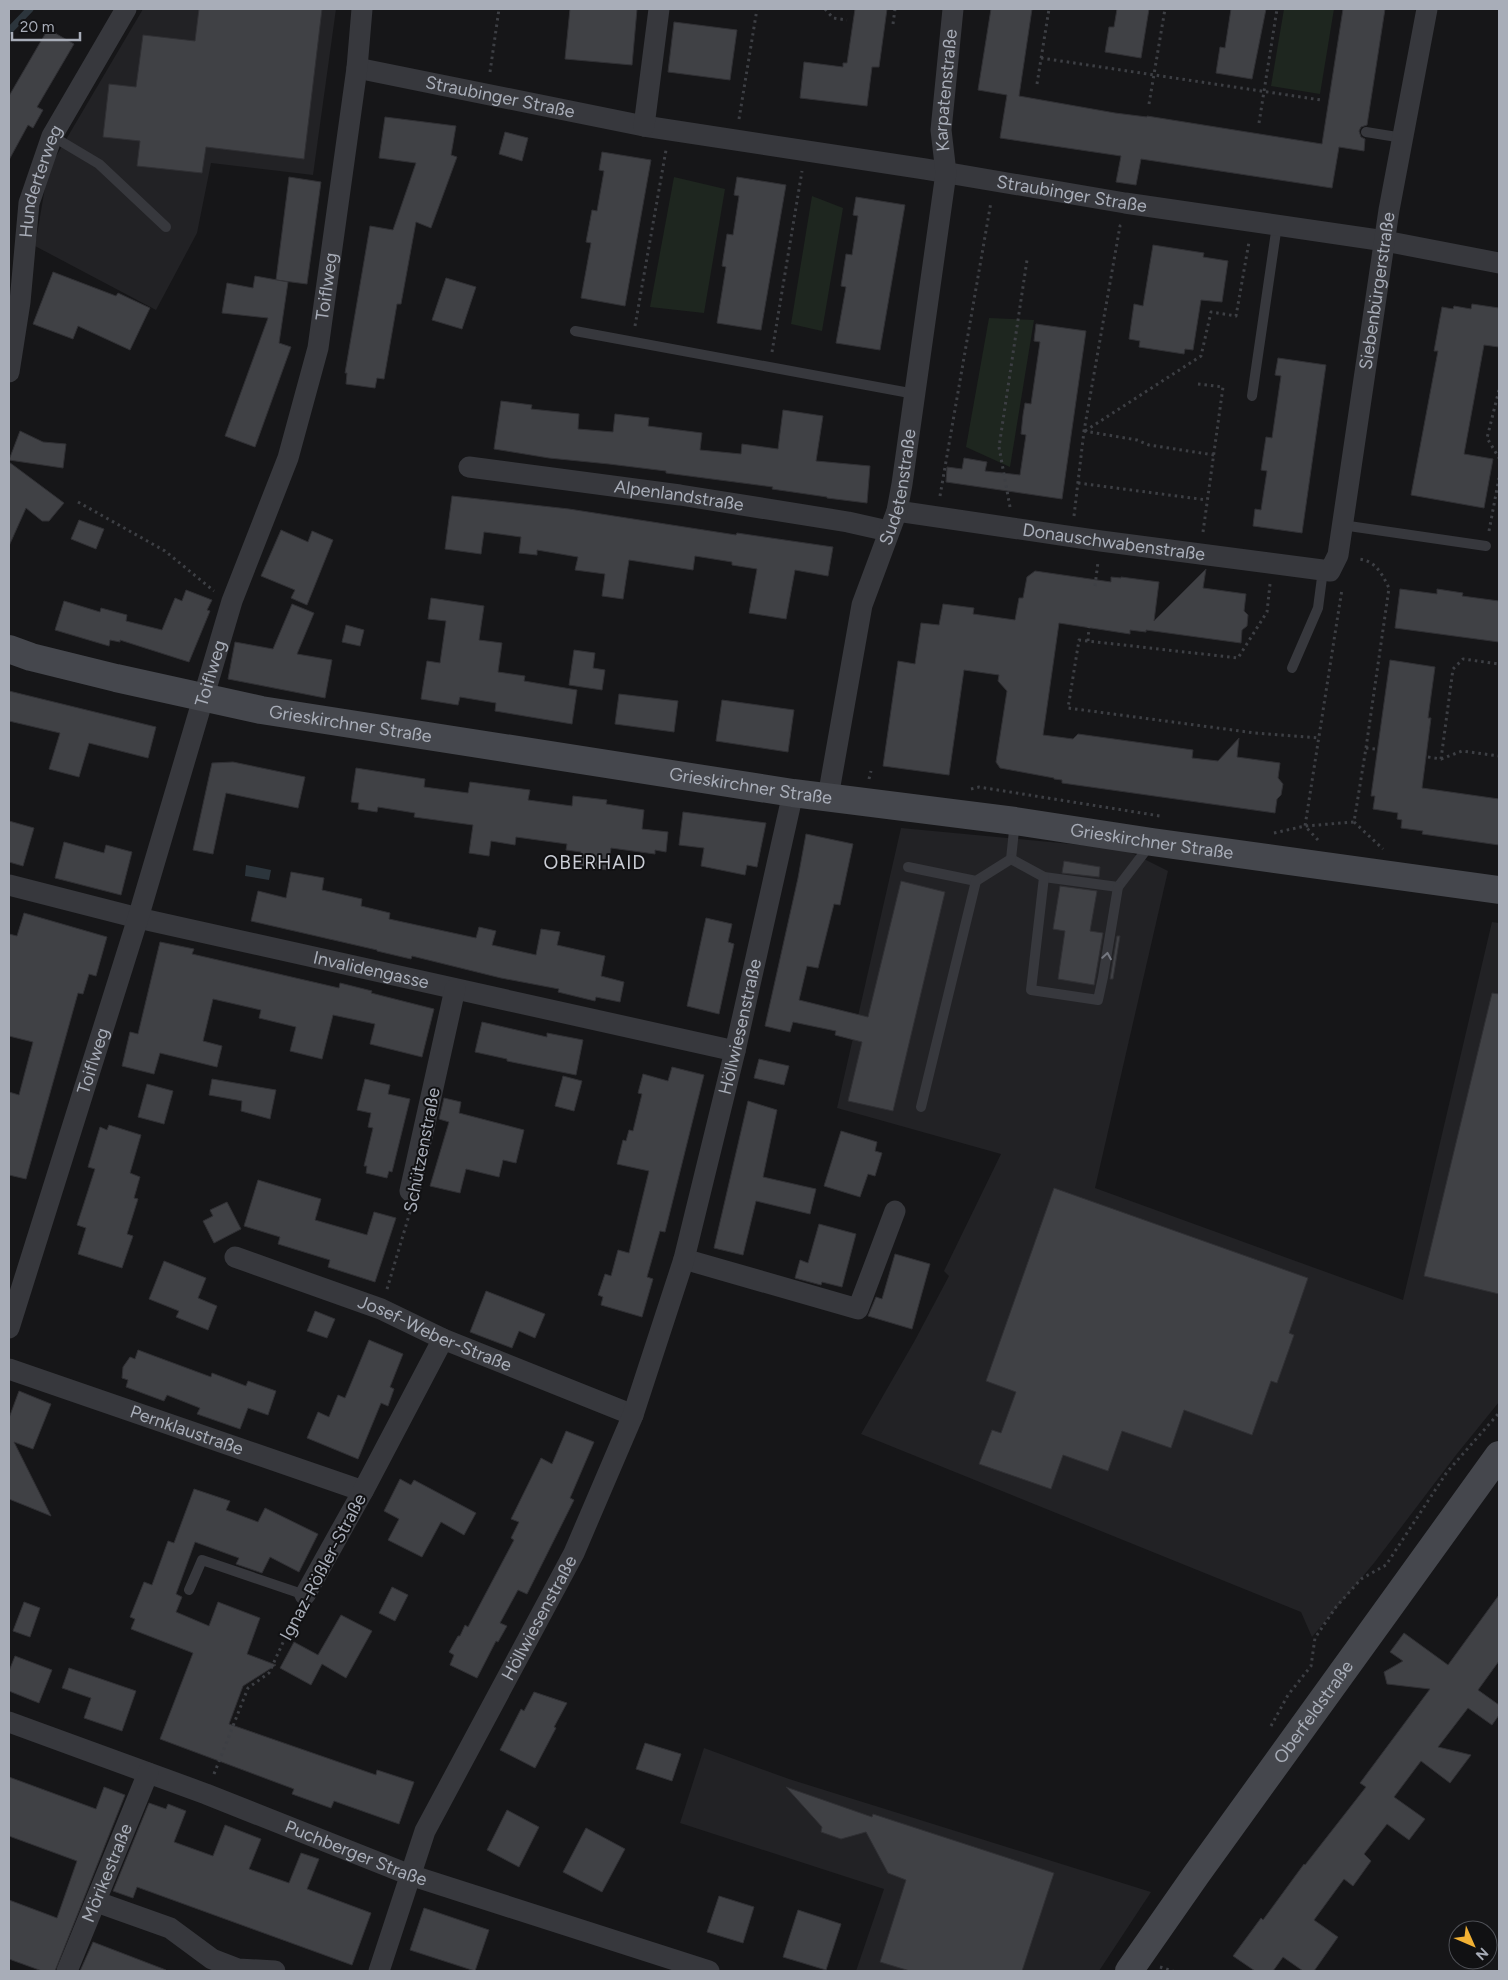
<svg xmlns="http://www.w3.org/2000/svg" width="1508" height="1980" font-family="Figtree,sans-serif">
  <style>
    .built { fill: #222225 }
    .green { fill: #1e261f }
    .water { fill: #2c353c }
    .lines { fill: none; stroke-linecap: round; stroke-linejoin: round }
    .stream { stroke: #2c353c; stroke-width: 7 }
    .building { fill: #404145; stroke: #303034 }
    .path { stroke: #3d3f44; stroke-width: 3; stroke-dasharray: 2.5 4; stroke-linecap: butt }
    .lane { stroke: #37383d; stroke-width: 10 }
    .street { stroke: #37383d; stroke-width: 21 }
    .secondary { stroke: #45474d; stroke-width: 28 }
    .oneway { stroke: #757881 }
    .labels { text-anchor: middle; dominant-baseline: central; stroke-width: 4; stroke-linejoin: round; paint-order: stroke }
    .street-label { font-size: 18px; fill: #a8adb8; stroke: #111113 }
    .neighbourhood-label { font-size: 19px; letter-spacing: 1px; fill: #c9ccd4; stroke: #111113 }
  </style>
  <rect width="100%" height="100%" fill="#161618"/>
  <g class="built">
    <polygon points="143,9 336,9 313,175 211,163 197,233 156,310 35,246 48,170"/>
    <polygon points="901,828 1124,849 1168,871 1095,1188 1403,1300 1492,922 1499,923 1499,1402 1456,1455 1374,1563 1312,1637 1301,1612 861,1434 914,1342 949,1276 944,1271 1001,1154 837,1108"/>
    <polygon points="704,1748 789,1779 1151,1892 1099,1971 856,1971 884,1889 680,1823"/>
  </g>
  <g class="green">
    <polygon points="1284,9 1334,9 1320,94 1271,86"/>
    <polygon points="674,177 725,189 704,313 650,307"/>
    <polygon points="812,196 843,208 822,331 791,324"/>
    <polygon points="989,318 1034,320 1010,467 966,447"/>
  </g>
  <polygon class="water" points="246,865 271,870 269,880 245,876"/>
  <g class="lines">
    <polyline class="stream" points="9,31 30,9"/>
  </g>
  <g class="building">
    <polygon points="199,9 322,9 304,159 206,147 202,173 137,166 140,141 103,137 109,84 136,87 143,35 195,41"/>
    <polygon points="570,9 637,9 632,65 565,59"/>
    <polygon points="855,9 887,9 879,67 872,67 867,106 800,98 804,62 843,67 843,63 847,63"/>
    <polygon points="991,9 1032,9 1019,96 1115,113 1147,117 1147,116 1322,144 1343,9 1385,9 1367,125 1361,127 1359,131 1361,137 1365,139 1364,151 1339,147 1332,188 1141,159 1136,185 1116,182 1121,156 1000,138 1007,95 978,90"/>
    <polygon points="1117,9 1149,9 1141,58 1105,52 1109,27 1114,27"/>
    <polygon points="1231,9 1266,9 1252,79 1216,73 1220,47 1225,48"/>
    <polygon points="674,22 737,30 730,80 668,72"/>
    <polygon points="48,29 74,44 37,107 43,110 33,128 28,125 9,160 9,96"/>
    <polygon points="385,117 456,126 451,155 457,157 431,228 416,222 401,304 397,304 384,379 377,378 375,388 346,384 347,373 345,373 370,226 393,230 416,163 379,158"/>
    <polygon points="505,132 528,138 522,161 499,154"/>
    <polygon points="602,152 651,160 625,306 581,298 591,243 586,242 592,210 597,211 604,171 599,170"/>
    <polygon points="289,177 321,182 307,284 276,280"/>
    <polygon points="737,177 786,185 761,330 717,323 726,267 722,266 727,234 733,235 739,196 734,195"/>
    <polygon points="856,197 905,205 880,350 836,343 846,287 841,286 846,254 852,255 858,216 853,215"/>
    <polygon points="1153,245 1204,253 1203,257 1228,261 1222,302 1201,300 1193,350 1185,349 1184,354 1139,347 1140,341 1129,339 1134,304 1143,306"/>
    <polygon points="53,272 116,296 118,293 150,308 130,350 78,326 73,339 33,324"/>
    <polygon points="255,276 288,282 279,343 291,347 255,447 225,436 268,318 222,313 227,283 253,288"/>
    <polygon points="446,278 476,287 462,329 432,320"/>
    <polygon points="1472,304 1499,308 1499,347 1484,345 1464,454 1493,459 1484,508 1411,495 1438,351 1434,351 1442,307 1453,309 1454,306 1471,309"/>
    <polygon points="1036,324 1086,331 1062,499 946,482 947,467 962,469 964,458 987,462 985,471 1020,475 1026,435 1021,434 1023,415 1025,403 1031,404 1040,342 1034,341"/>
    <polygon points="1278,358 1326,365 1302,533 1253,526 1255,509 1261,510 1267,471 1261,470 1266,437 1272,438 1281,376 1275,375"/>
    <polygon points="501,401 532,405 531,409 579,414 578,429 613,432 615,414 649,418 648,426 702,433 700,450 741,454 742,444 778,449 783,410 823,416 816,461 870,466 867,503 827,498 827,497 772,489 773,487 666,473 666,471 609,464 549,458 494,449"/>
    <polygon points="20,431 43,442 66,444 63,468 9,460"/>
    <polygon points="9,462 64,503 49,521 42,521 26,508 9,546"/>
    <polygon points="452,496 569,509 736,535 737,533 833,547 828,576 795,570 786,619 749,613 757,569 732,565 732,562 695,556 693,570 629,560 623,599 602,596 605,574 575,570 578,557 537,550 537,555 519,553 521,537 484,532 481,554 445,549"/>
    <polygon points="79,520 104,529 96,549 71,539"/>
    <polygon points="281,530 308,542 312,531 333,540 307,605 291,598 295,590 261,576"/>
    <polygon points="1206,569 1203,588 1246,594 1244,611 1248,615 1247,626 1242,630 1241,643 1146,630 1146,632 1130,630 1130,634 1059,623 1043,735 1073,739 1078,734 1193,750 1192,758 1218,761 1239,738 1237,757 1280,763 1278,778 1283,784 1281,795 1277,799 1275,813 1062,783 1062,780 1054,779 1054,778 1000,768 996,762 1007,691 998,681 999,675 964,670 949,775 883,766 898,661 915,664 921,623 939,625 943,604 974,608 973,614 1015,620 1019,598 1023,598 1027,577 1035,571 1111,582 1111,577 1121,578 1121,577 1159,582 1154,621"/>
    <polygon points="1400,589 1437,594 1437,589 1463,593 1462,596 1499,601 1499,642 1395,628"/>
    <polygon points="186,590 212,600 207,610 210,611 189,662 120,640 120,642 110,640 109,646 55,630 64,601 100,612 101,608 127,615 126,621 162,630 175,598 182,601"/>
    <polygon points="431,598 484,606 479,640 502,643 498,672 525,676 524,681 577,690 572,724 495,711 496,703 460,697 458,705 421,699 427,661 440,663 446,621 428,619"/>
    <polygon points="292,604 314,613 297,654 332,660 325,698 228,679 235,642 273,649"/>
    <polygon points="346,625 364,630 360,646 342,642"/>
    <polygon points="574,650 595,653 593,668 605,670 602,690 569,685"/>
    <polygon points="1390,660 1435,667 1428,718 1431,718 1422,788 1499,799 1499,845 1422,834 1423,831 1401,828 1402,820 1397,819 1398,813 1373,809 1375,796 1371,796"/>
    <polygon points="9,691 156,727 148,758 89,743 79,777 49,769 60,733 9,721"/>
    <polygon points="619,694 678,701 674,732 615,724"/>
    <polygon points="722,700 794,710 788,752 716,741"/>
    <polygon points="233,762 305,777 298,808 226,793 213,854 193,850 212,763"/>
    <polygon points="356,768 425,779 424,787 468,793 470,782 530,790 528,800 572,806 573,796 607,800 606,804 644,810 642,829 668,832 666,852 655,850 655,854 611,848 608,870 579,866 581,852 566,850 567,844 516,837 515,845 491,841 489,856 469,853 473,825 414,817 415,813 378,807 377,812 358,809 359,803 351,802"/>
    <polygon points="683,812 766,823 757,867 747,865 745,875 701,866 704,848 679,845"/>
    <polygon points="9,821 34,828 23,866 9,862"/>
    <polygon points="806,834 853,844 840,905 834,904 818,968 807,966 799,1000 868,1017 901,881 945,892 893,1111 848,1101 862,1042 835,1035 836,1031 793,1022 790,1032 765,1026 798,878"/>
    <polygon points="64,842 104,853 106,845 132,852 121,895 55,878"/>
    <polygon points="1064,861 1100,867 1099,877 1062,873"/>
    <polygon points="291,872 324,878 322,890 362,899 361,906 390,913 389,919 476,938 479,927 496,931 492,945 536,955 541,929 560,932 557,945 605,956 601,976 624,982 620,1002 596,997 595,1001 558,992 559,989 501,978 412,956 411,959 377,951 377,950 251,921 258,891 286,898"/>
    <polygon points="1060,886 1097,891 1090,931 1103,933 1094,985 1058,979 1065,931 1053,929"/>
    <polygon points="24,913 107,937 96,976 89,974 83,994 78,993 26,1179 9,1175 9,1092 19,1095 33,1042 9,1036 9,934 17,936"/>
    <polygon points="706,918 732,924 728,942 734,944 719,1014 687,1006"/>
    <polygon points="1117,936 1120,936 1113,979 1110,979"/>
    <polygon points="160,942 194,949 192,954 339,988 340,983 372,991 371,993 434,1009 422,1057 370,1044 375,1024 333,1015 322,1059 290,1051 296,1027 259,1018 261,1010 213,999 203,1041 222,1046 217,1067 160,1053 154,1074 122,1066 130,1032 138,1034"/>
    <polygon points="1492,993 1499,994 1499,1294 1424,1276"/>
    <polygon points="482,1022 547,1037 547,1033 583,1040 576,1075 507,1061 507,1059 475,1052"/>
    <polygon points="759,1059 789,1066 784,1085 754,1078"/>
    <polygon points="672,1067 704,1075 665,1232 660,1231 647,1277 653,1279 642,1317 601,1305 603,1297 598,1295 605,1274 611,1276 618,1250 629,1253 649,1171 617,1164 623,1140 626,1141 629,1130 633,1131 642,1094 638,1093 643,1074 668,1081"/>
    <polygon points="563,1076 582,1081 574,1111 555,1106"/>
    <polygon points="212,1079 276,1090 270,1119 241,1111 242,1101 209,1095"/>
    <polygon points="365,1079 390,1085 388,1094 410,1099 392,1172 389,1171 387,1178 366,1173 367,1166 364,1166 373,1128 368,1127 371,1113 357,1110"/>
    <polygon points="147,1084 173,1091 164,1124 138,1117"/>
    <polygon points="444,1098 461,1102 459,1113 524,1130 516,1163 503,1160 499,1177 466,1169 460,1193 430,1186 449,1122 439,1119"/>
    <polygon points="748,1101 777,1110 763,1177 816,1189 810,1214 756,1201 743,1255 714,1248"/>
    <polygon points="109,1125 141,1135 130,1173 140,1177 134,1198 138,1199 127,1234 133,1236 122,1268 78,1254 86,1228 77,1225 95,1169 88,1167 100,1127 107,1130"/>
    <polygon points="841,1131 877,1142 875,1151 882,1153 875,1176 868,1174 860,1197 824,1186"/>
    <polygon points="258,1180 321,1199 315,1220 367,1235 374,1212 396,1218 375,1282 328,1267 330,1260 278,1244 280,1237 244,1226"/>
    <polygon points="1054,1188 1308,1278 1289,1333 1294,1335 1277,1383 1271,1381 1252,1435 1184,1410 1171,1448 1122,1431 1108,1471 1063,1455 1051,1489 979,1464 992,1430 1001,1433 1016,1392 986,1381"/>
    <polygon points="227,1202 241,1229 214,1243 203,1221 213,1216 210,1210"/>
    <polygon points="819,1224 856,1234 842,1287 822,1282 821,1285 795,1278 800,1260 808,1263"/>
    <polygon points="895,1254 930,1264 912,1329 868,1316 876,1297 882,1299"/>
    <polygon points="164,1261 206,1278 198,1298 217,1306 208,1330 176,1317 179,1311 149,1299"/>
    <polygon points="486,1291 545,1314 535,1338 519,1331 512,1348 470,1332"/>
    <polygon points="315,1311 335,1319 327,1338 307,1331"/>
    <polygon points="369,1340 403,1354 390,1387 394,1389 388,1406 381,1403 358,1459 307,1438 318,1412 329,1417 338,1395 345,1398"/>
    <polygon points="138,1350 211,1377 212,1373 246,1386 248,1381 276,1391 268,1415 248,1408 240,1429 197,1414 200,1408 167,1395 164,1401 126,1387 128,1380 122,1378 123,1367 130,1357 135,1359"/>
    <polygon points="19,1391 51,1404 33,1449 14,1442 51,1516 9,1499 9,1418"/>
    <polygon points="566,1431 594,1442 570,1498 574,1500 527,1594 518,1590 500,1623 507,1626 498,1642 496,1641 477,1678 450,1665 454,1655 449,1652 458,1636 460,1636 465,1625 468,1627 514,1540 511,1538 519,1522 511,1519 541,1458 552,1464"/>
    <polygon points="400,1479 411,1485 414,1480 476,1513 464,1535 441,1522 422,1557 388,1540 399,1519 384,1511"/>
    <polygon points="194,1489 230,1501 226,1510 258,1522 265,1508 318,1534 299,1572 270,1557 262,1573 236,1564 239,1558 195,1542 176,1594 182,1597 176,1612 209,1626 218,1602 260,1618 247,1654 276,1665 243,1686 229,1724 376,1775 377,1770 414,1782 399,1824 334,1801 331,1808 292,1794 294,1789 160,1739 193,1653 131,1629 135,1619 130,1617 144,1582 152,1585 168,1541 174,1543"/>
    <polygon points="392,1587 408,1595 395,1621 379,1613"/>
    <polygon points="1499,1595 1499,1661 1478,1690 1499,1705 1499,1715 1492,1725 1468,1708 1438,1747 1471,1755 1450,1783 1421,1761 1394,1797 1425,1819 1409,1840 1387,1824 1364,1854 1371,1861 1353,1886 1344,1879 1314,1920 1338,1937 1314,1971 1303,1971 1283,1957 1273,1971 1255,1971 1233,1956 1261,1918 1263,1920 1304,1864 1305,1865 1366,1787 1360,1783 1430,1689 1387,1684 1384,1672 1403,1661 1390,1652 1404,1633 1448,1665"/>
    <polygon points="24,1602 40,1608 30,1637 13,1631"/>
    <polygon points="341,1615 372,1631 346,1678 322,1664 311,1685 280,1668 294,1642 318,1655"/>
    <polygon points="15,1656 52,1670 39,1703 9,1691 9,1671"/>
    <polygon points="69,1668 136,1691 122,1731 84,1718 91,1698 62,1688"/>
    <polygon points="534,1692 567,1703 554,1727 556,1728 535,1768 500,1750 521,1709 524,1711"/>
    <polygon points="645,1743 681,1754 672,1781 636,1769"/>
    <polygon points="9,1777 96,1809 104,1787 125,1795 55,1971 42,1971 9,1959 9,1900 57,1918 77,1861 9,1836"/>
    <polygon points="786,1787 872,1817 873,1814 1054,1873 1022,1971 910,1971 880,1962 906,1880 888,1873 866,1832 841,1839 821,1832 822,1827"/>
    <polygon points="149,1803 166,1809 168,1804 186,1811 174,1842 213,1856 225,1825 261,1839 249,1869 289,1883 301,1853 319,1859 307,1889 371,1913 352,1965 137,1887 133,1898 113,1891"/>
    <polygon points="507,1810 539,1827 519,1867 487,1850"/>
    <polygon points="586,1828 625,1849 602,1892 563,1872"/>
    <polygon points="719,1896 754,1907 743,1943 707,1932"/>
    <polygon points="424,1908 489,1930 475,1971 410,1950"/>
    <polygon points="798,1910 841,1924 826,1970 783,1957"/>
    <polygon points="93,1942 166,1970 166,1971 80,1971"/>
  </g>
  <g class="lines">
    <g class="path">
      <polyline points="825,9 833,18 847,20"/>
      <polyline points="893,24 895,9"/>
      <polyline points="1041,58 1321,100"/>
      <polyline points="490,72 499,9"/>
      <polyline points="1037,84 1049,9"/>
      <polyline points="1149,104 1165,9"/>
      <polyline points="739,119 757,9"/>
      <polyline points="1259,123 1277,9"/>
      <polyline points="635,326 666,150"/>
      <polyline points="772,352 802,171"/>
      <polyline points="1198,384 1223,387 1203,532"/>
      <polyline points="1499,390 1487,438 1499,458"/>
      <polyline points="1084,431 1137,440 1149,445 1214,455"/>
      <polyline points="1085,431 1201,356 1211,312 1236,316 1249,242"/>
      <polyline points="1078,483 1207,500"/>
      <polyline points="940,496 991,202"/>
      <polyline points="78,502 165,551 214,591"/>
      <polyline points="1010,507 999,447 1027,260"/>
      <polyline points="1074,516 1084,431 1120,226 1118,225"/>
      <polyline points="1489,531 1499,478"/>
      <polyline points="1270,584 1267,612 1238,658 1079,640 1068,708 1255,733 1319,738"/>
      <polyline points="1095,586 1098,562"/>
      <polyline points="1088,641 1089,627"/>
      <polyline points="1366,748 1375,749"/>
      <polyline points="1428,757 1441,759 1453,669 1463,659 1499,664"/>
      <polyline points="1441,759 1462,751 1499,756"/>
      <polyline points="869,779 871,771"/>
      <polyline points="971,789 979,787 1160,816"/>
      <polyline points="1354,822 1383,849"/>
      <path d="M1274,833L1305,826L1354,822L1366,748L1389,588C1382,574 1376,561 1359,559"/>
      <polyline points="1318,840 1305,826 1342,589"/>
      <polyline points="387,1289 410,1212"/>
      <polyline points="1271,1726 1288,1695 1311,1666 1315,1638 1336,1607 1361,1579 1386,1565 1447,1472 1499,1413"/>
      <polyline points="214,1774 248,1688 269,1673 296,1614"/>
      <polyline points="1160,1967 1173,1971"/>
    </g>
    <g class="lane">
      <polyline points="1366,132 1403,138"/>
      <polyline points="52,136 99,164 166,227"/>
      <polyline points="575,331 915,394"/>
      <polyline points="1252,396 1277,225"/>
      <polyline points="1342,525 1486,546"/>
      <polyline points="1292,668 1318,608 1323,570"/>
      <polyline points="1015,821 1011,859 1044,877 1118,887 1150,845"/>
      <polyline points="908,867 976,881 1011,859"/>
      <polyline points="1044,877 1031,990 1098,1000 1103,977 1118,887"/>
      <polyline points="921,1107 976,881"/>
      <polyline points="189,1590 202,1560 305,1595"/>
    </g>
    <g class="street">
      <path id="s1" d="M357,68L644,126L925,169L1125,203L1385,241L1499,263"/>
      <polyline points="644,126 659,9"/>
      <path id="s2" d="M9,372L20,302L29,203L52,136L126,9"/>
      <path id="s3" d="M469,467L680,495L848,522L888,531"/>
      <path id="s4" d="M897,511L1101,541L1330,571L1338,555L1389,210L1427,9"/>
      <path id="s5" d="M828,797L862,605L897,511L902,484L946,173L941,130L953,9"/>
      <path id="s6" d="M9,885L138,918L735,1051"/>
      <polyline points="410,1191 455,989"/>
      <path id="s7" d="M235,1257L381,1309L443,1339L633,1415"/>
      <polyline points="684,1259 858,1309 895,1211"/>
      <path id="s8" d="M9,1328L138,918L232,601L288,458L318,348L357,68L362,9"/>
      <path id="s9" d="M9,1369L363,1491"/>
      <polyline points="305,1595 363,1491 443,1339"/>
      <path id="s10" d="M9,1722L206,1794L410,1875L709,1971"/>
      <polyline points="97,1902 170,1928 212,1959 238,1969 275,1971"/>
      <path id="s11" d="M67,1971L148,1773"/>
      <path id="s12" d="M379,1971L425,1831L574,1553L633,1415L684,1259L735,1051L793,793"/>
    </g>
    <g class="secondary">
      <path id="s13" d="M9,649L31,657L116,678L261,710L793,793L1015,821L1152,842L1499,890"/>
      <path id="s14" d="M1129,1971L1196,1875L1499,1455"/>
    </g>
  </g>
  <defs><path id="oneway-chevron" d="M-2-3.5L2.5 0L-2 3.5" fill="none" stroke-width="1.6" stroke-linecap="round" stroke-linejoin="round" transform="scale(1.25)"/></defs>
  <use class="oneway" href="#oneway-chevron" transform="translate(1107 956) rotate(-81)"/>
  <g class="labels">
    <g class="street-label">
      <text stroke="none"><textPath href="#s5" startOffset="720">Karpatenstraße</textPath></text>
      <text stroke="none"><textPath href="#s1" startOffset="146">Straubinger Straße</textPath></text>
      <text stroke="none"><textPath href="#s2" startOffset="194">Hunderterweg</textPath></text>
      <text stroke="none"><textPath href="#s1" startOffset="726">Straubinger Straße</textPath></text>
      <text stroke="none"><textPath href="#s8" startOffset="1090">Toiflweg</textPath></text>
      <text stroke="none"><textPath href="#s4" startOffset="722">Siebenbürgerstraße</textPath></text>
      <text stroke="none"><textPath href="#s5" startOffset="319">Sudetenstraße</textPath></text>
      <text stroke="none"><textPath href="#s3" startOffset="212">Alpenlandstraße</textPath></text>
      <text stroke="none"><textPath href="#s4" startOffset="219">Donauschwabenstraße</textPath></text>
      <text stroke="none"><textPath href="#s8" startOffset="685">Toiflweg</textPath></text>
      <text stroke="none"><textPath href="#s13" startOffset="350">Grieskirchner Straße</textPath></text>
      <text stroke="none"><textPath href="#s13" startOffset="755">Grieskirchner Straße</textPath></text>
      <text stroke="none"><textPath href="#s13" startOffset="1160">Grieskirchner Straße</textPath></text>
      <text stroke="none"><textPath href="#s6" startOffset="372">Invalidengasse</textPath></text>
      <text stroke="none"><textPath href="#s12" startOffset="1016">Höllwiesenstraße</textPath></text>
      <text stroke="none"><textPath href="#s8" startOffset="280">Toiflweg</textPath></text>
      <text transform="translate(422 1150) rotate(-79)">Schützenstraße</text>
      <text stroke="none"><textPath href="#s7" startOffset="214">Josef-Weber-Straße</textPath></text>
      <text stroke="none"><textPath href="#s9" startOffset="188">Pernklaustraße</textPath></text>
      <text transform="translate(323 1567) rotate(-62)">Ignaz-Rößler-Straße</text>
      <text stroke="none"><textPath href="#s12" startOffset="389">Höllwiesenstraße</textPath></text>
      <text stroke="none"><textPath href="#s14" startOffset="318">Oberfeldstraße</textPath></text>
      <text stroke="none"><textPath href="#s10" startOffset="371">Puchberger Straße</textPath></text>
      <text stroke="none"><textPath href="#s11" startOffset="106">Mörikestraße</textPath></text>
    </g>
    <g class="neighbourhood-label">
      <text x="595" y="862">OBERHAID</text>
    </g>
  </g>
  <rect width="1508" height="1980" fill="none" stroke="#a8adb8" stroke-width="20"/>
  <g transform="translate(1473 1945) rotate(135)"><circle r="24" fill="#111113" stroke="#4d4f55"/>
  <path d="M0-4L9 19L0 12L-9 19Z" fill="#f2b134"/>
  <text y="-8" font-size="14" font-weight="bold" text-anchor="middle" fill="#a8adb8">N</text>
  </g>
  <path d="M12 32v8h68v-8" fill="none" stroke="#a8adb8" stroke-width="2.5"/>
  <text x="20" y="32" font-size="15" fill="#a8adb8" stroke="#111113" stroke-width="4" paint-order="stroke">20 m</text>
</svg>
